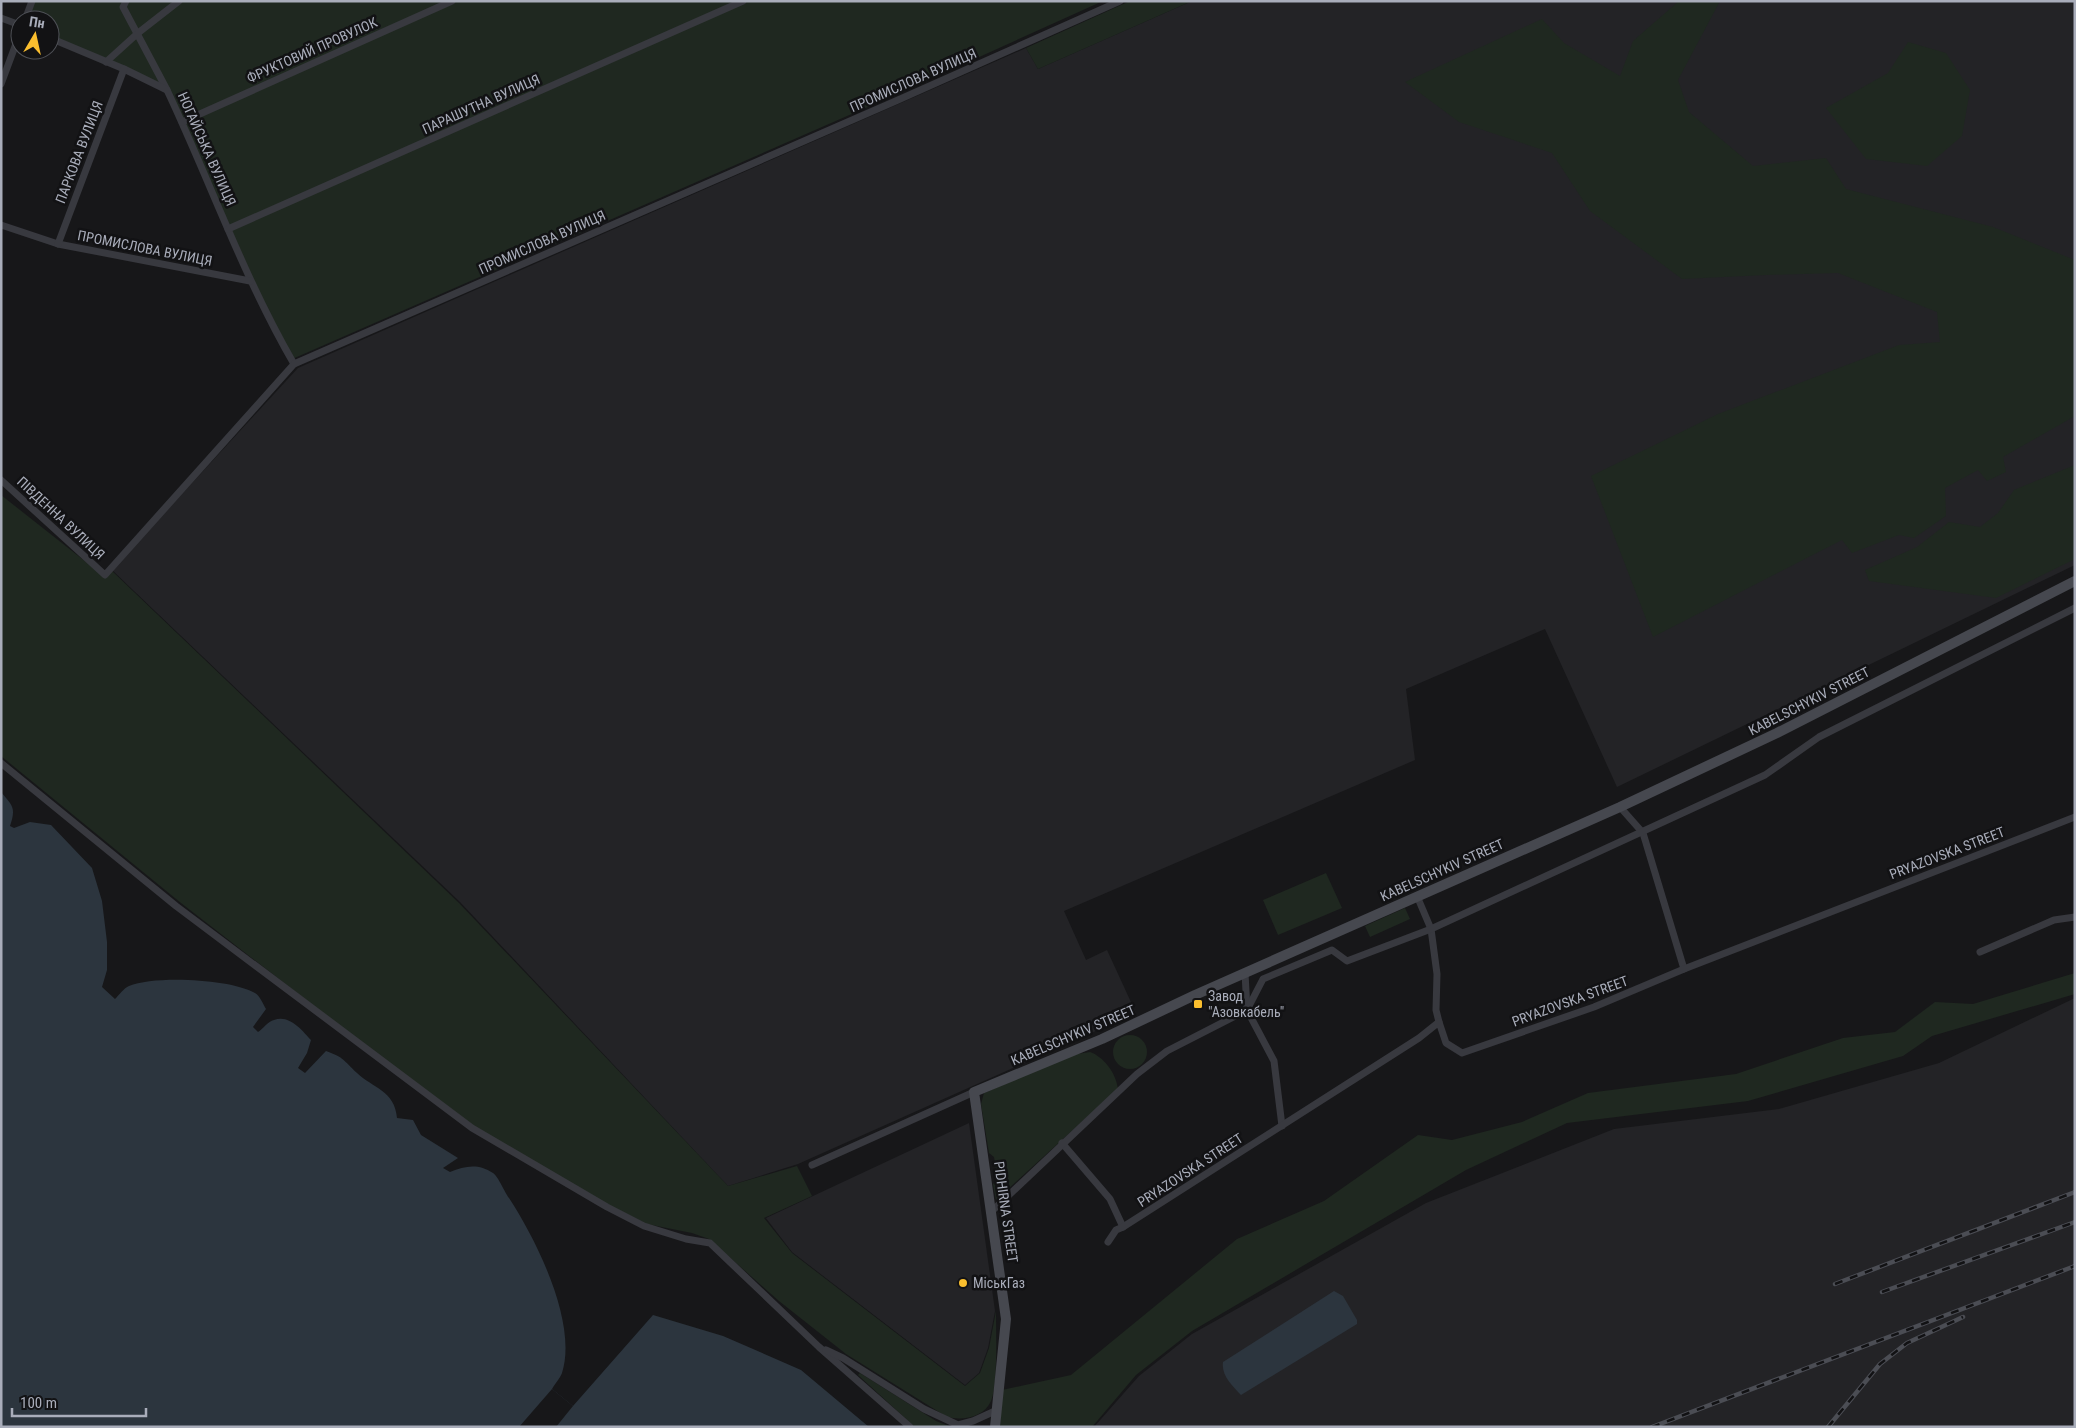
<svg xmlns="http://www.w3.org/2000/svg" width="2076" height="1428" font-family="'Roboto Condensed',sans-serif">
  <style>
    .built { fill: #232326 }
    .green { fill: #1f2820 }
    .water { fill: #2c353e }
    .pier { fill: #171719 }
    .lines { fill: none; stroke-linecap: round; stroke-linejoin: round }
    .street { stroke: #38393f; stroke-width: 7 }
    .secondary { stroke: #46484f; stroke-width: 10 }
    .rail-casing { stroke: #4b4d54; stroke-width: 4.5 }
    .rail { stroke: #121214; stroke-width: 2.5; stroke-dasharray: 8; stroke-linecap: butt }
    .poi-dot { fill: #fabe2e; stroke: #121214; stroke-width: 2 }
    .labels { text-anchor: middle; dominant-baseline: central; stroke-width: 5; stroke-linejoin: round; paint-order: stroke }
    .street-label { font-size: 14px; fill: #a9adba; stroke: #121214 }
    .poi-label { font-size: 14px; fill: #a9adba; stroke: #121214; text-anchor: start }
  </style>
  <rect width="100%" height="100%" fill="#171719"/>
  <g class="built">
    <polygon points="1192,1 2075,1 2075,565 1617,787 1545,629 1406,689 1415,760 1064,911 1086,960 1107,950 1136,1013 798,1164 728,1186 460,902 112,570 298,368 1026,48 1038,69"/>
    <polygon points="2075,998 2075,1427 1094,1427 1139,1376 1192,1334 1426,1203 1614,1129 1779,1109 1939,1063"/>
    <polygon points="969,1123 995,1311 988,1348 979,1373 965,1385 792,1252 766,1218"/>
  </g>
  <g class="green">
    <polygon points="32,1 1103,1 895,95 290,360 167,90 50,38 50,20 25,20"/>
    <polygon points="1130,1 1192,1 1038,69 1026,48"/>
    <polygon points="1679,1 1720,1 1678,80 1689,112 1753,166 1826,158 1846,189 1993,227 2075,260 2075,416 2003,457 2006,472 1987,481 1978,470 1945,488 1946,516 1914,538 1899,535 1852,553 1842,540 1653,637 1591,476 1718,414 1899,345 1940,342 1937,312 1838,273 1766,275 1682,279 1590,211 1552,153 1459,122 1405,82 1542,19 1564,43 1620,76 1633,41"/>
    <polygon points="1908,42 1946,53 1970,90 1962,136 1927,166 1866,159 1826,108 1888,73"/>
    <polygon points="2075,465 2075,559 1996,598 1869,581 1865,570 1917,547 1949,522 1980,527 1998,513 2014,490"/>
    <path d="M1,495L105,577L111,570L459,903L728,1186L797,1166L812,1196L764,1218L792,1253L965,1386L980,1373L989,1348L996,1311C996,1331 998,1385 991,1401C984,1417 963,1421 947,1417L846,1354L779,1301L709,1239L692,1233L647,1224L608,1205L473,1126L328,1017L181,903L1,756Z"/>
    <polygon points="1326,873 1342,908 1278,935 1263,900"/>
    <polygon points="1405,908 1410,919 1370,937 1365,926"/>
    <polygon points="2075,973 2075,994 1932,1036 1903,1056 1748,1101 1567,1123 1466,1170 1192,1331 1136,1375 1092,1427 1000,1427 1002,1390 1071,1375 1237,1239 1324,1201 1418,1135 1452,1140 1522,1122 1588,1093 1736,1074 1843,1038 1895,1032 1935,1002 1973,1004"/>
    <circle cx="1130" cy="1052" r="17"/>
    <path d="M1090,1052C1104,1057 1116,1073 1118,1089L996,1200L993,1184L998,1180L994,1157L989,1153L981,1104L984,1093L1071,1055Z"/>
    <polygon points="860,1373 936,1421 951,1427 915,1427 858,1375"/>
  </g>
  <g class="water">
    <path d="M1,792C13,806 16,808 10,826L14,828L30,822L51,825L92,868L102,901L107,942V970L102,987L115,999C119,995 124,988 129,986C155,975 231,979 255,993C260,996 263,1004 266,1009L253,1027L258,1032C263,1029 268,1021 274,1020C289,1014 302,1030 311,1040L307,1053L298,1068L305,1073L326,1051C345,1058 343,1060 357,1073C373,1088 395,1091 397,1118L413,1120L421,1135L458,1158L443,1168L450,1172C465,1166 478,1163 493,1173C498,1176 505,1193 509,1198C536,1239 578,1323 562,1373C560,1378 555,1384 552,1389L573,1406L653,1315L723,1336L801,1370L869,1427H1Z"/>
    <path d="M1334,1291L1343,1296L1357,1320V1324L1241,1395C1232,1386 1221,1375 1223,1362Z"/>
  </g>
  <polygon class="pier" points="552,1389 573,1406 556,1427 519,1427"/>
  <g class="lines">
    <g class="street">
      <polyline points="126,1 123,7 167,90"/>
      <polyline points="1,18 20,25"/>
      <polyline points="25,20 32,1"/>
      <path d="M50,38L124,69L167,90C210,181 243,276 294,364"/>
      <polyline points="106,62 138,33 179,1"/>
      <polyline points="1,84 20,33"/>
      <polyline points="182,122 452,1"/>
      <polyline points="1,225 58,244 250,281"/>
      <polyline points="228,229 743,1"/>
      <polyline points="58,244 124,69"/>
      <polyline points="1,480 105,575 294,364 898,100 1120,1"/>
      <polyline points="1,763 176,906 472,1128 607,1207 644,1226 686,1239 710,1243 819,1347 910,1427"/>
      <polyline points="1620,807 1643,833 1684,969"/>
      <polyline points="1417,896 1431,929 1437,974 1436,1010 1439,1022"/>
      <polyline points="1980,952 2054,920 2075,917"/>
      <polyline points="1245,973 1247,1010 1274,1061 1282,1126"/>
      <polyline points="1062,1143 1110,1199 1123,1227"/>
      <polyline points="812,1165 974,1092"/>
      <polyline points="992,1211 1137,1074 1167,1051 1247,1010 1263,979 1332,950 1347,961 1431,929 1765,775 1819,737 2075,608"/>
      <polyline points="1108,1242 1116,1230 1123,1227 1419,1038 1439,1022 1446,1043 1462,1053 1594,1007 1684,969 2075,817"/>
      <polyline points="826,1350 843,1358 924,1409 958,1425 973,1421 995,1411"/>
    </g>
    <polyline class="secondary" points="995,1427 1006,1319 974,1092 1102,1039 1195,995 1620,807 1777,733 2075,581"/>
    <defs>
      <g id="rail">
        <polyline points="1835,1284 2075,1192"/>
        <polyline points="1882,1292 2075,1222"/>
        <polyline points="1652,1427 2075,1266"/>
        <polyline points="1828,1427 1880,1364 1907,1343 1963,1317"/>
      </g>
    </defs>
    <use href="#rail" class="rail-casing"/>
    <use href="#rail" class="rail"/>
  </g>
  <g class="poi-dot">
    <rect x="1193" y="999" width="10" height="10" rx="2.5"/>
    <circle cx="963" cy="1283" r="5"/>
  </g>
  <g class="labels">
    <g class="street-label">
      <text transform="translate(312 50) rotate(-24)">ФРУКТОВИЙ ПРОВУЛОК</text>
      <text transform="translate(913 80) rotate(-24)">ПРОМИСЛОВА ВУЛИЦЯ</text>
      <text transform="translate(481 104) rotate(-24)">ПАРАШУТНА ВУЛИЦЯ</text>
      <text transform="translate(207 149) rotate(66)">НОГАЙСЬКА ВУЛИЦЯ</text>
      <text transform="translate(79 152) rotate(-69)">ПАРКОВА ВУЛИЦЯ</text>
      <text transform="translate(542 242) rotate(-24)">ПРОМИСЛОВА ВУЛИЦЯ</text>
      <text transform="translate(145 248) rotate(11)">ПРОМИСЛОВА ВУЛИЦЯ</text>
      <text transform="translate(61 518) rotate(43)">ПІВДЕННА ВУЛИЦЯ</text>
      <text transform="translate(1809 701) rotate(-27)">KABELSCHYKIV STREET</text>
      <text transform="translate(1947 853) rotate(-21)">PRYAZOVSKA STREET</text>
      <text transform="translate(1442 870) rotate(-24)">KABELSCHYKIV STREET</text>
      <text transform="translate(1570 1001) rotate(-20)">PRYAZOVSKA STREET</text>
      <text transform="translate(1073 1035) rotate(-23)">KABELSCHYKIV STREET</text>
      <text transform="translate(1190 1170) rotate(-33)">PRYAZOVSKA STREET</text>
      <text transform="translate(1006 1212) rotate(82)">PIDHIRNA STREET</text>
    </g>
    <g class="poi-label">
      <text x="1208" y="996">Завод<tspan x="1208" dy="16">"Азовкабель"</tspan></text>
      <text x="973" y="1283">МіськГаз</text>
    </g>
  </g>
  <rect width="2076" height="1428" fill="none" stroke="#a9adba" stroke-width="5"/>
  <g transform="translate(35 35) rotate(9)"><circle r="24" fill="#121214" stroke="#4e5056"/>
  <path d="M0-4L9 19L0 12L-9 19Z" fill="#fabe2e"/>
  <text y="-8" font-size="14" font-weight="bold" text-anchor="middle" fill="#a9adba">Пн</text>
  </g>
  <path d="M12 1408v8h134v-8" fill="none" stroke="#a9adba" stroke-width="2.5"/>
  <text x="20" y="1408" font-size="15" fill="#a9adba" stroke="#121214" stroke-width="4" paint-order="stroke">100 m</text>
</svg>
